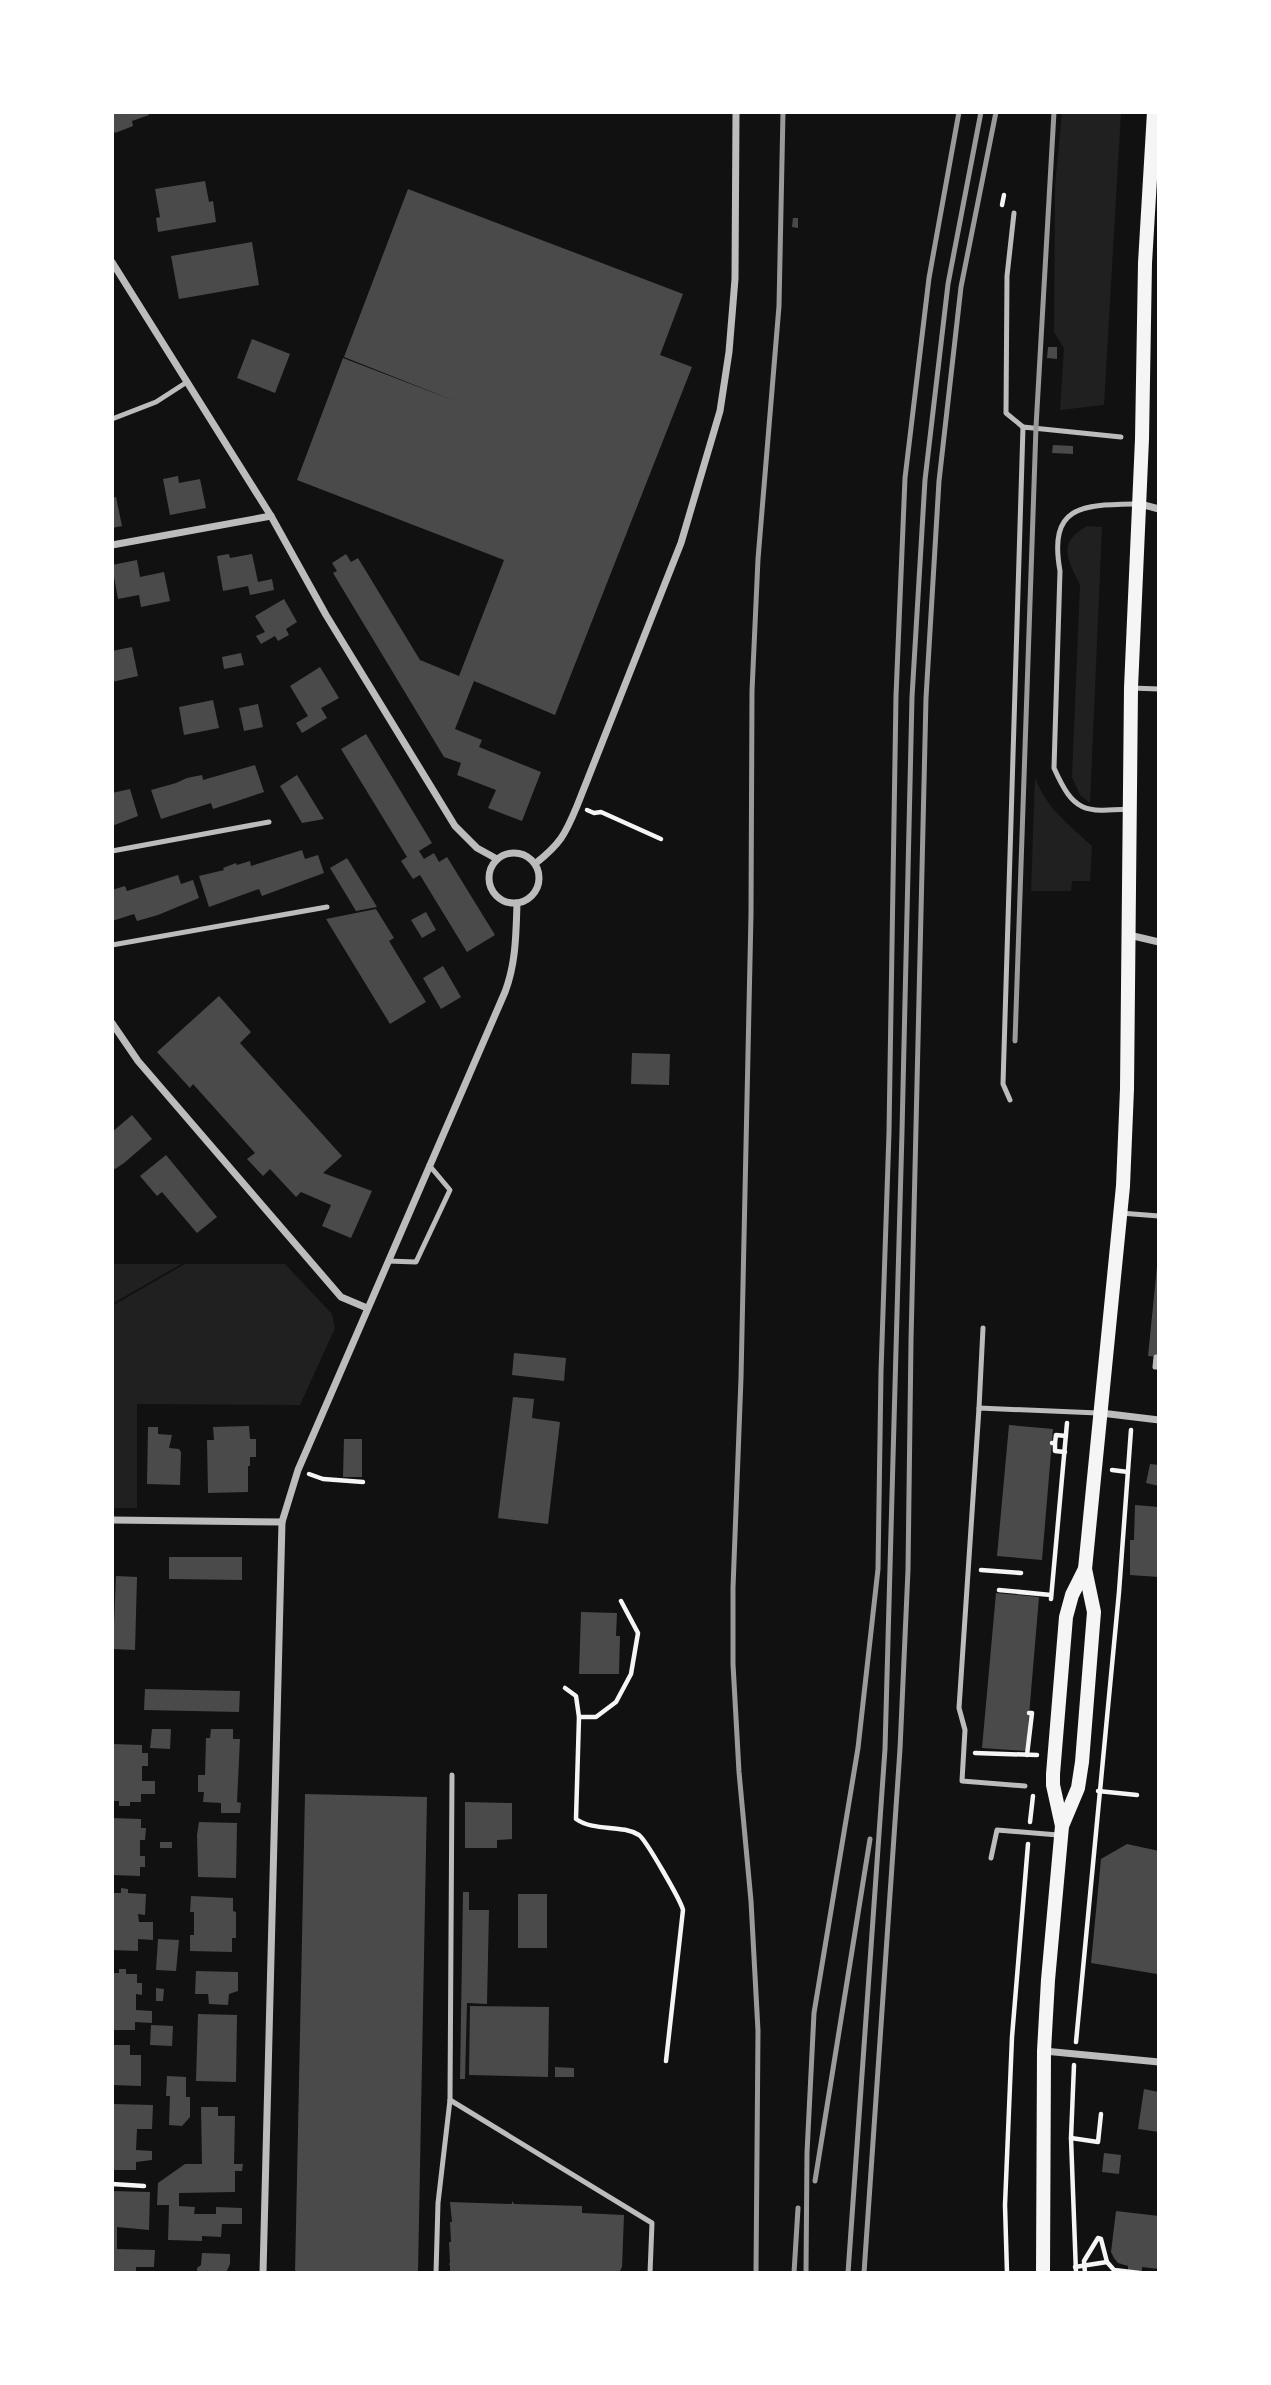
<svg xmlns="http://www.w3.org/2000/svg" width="1271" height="2385" font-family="Raleway,sans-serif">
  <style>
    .green { fill: #202020 }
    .building { fill: #4a4a4a }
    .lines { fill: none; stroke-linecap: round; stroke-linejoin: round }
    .path { stroke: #f5f5f5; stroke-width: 4.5 }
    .service { stroke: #bcbcbc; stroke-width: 5 }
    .minor { stroke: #bcbcbc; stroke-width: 7 }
    .secondary { stroke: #f5f5f5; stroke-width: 14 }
    .rail { stroke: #9a9a9a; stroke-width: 5 }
  </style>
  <rect width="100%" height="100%" fill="#111"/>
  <g class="green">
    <polygon points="1062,112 1121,112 1104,405 1060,410 1064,348 1054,332 1055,186"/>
    <path d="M1087,526L1102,527L1090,803L1080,795L1072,777L1080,585C1068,559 1056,544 1087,526Z"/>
    <path d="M1035,777C1046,808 1068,824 1092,846L1090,881H1072L1071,891H1031Z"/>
    <polygon points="112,1264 181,1264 112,1304"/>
    <polygon points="185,1264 285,1264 332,1314 335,1328 300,1405 137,1404 137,1508 112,1508 112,1306"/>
  </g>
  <g class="building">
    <polygon points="112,112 148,112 149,115 132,121 133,126 115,133 112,129"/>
    <polygon points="205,181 209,202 213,201 216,222 158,232 156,218 160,217 155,189"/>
    <polygon points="408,189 683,294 660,355 692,367 555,715 474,681 455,729 482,740 479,747 541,772 522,821 488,808 496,790 457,775 461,763 444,757 333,573 337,571 332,563 346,554 351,562 358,558 420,660 459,676 504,560 297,480 343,358 455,401 344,357"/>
    <polygon points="793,218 798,218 798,228 792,227"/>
    <polygon points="252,242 259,285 179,299 171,256"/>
    <polygon points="252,339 290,354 275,393 237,378"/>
    <polygon points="1048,347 1057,347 1057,359 1047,358"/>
    <polygon points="1053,445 1073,446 1073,454 1052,453"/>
    <polygon points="178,476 179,483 200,479 206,508 170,515 163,479"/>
    <polygon points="116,497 122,526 112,528 112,498"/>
    <polygon points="229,554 230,558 252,554 258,582 272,579 274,590 250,595 248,586 223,591 217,556"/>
    <polygon points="137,560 140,577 164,572 170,601 141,607 139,595 118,599 112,565"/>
    <polygon points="284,599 297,622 286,629 289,635 278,641 275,636 261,644 256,636 265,632 255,616"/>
    <polygon points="132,647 138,676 112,682 112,651"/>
    <polygon points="241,653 244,665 224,669 222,657"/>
    <polygon points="320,667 339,698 321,708 327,718 302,733 296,723 308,716 290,686"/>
    <polygon points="213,700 219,728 184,735 179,707"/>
    <polygon points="258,704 263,727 244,731 239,708"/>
    <polygon points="366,734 432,843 419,851 424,859 434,853 439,862 447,857 495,935 467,952 420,875 413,879 401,861 407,857 341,749"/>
    <polygon points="255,765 264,792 213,809 211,803 161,819 151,790 176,783 187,778 202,775 203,780"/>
    <polygon points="297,775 324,819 302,823 280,786"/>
    <polygon points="130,789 138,816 112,826 112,793"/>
    <polygon points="302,850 305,859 318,855 324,873 262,896 259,889 209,907 199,876 224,870 223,868 236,863 237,865 250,861 251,866"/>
    <polygon points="347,858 377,907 356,911 330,868"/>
    <polygon points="178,875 181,884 193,880 199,898 158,915 137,921 134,914 112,921 112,890 125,886 127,891"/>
    <polygon points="376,909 394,938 389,941 426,1002 390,1024 326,919"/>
    <polygon points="426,912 436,930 422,938 411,920"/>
    <polygon points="443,966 461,997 441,1009 423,978"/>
    <polygon points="219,996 251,1032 240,1043 342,1156 323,1173 372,1191 351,1238 322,1226 331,1205 301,1192 296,1197 270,1169 263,1176 247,1159 255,1153 193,1084 190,1088 157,1052"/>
    <polygon points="632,1053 670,1054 669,1085 631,1084"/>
    <polygon points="132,1115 152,1139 124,1163 112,1171 112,1132"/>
    <polygon points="166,1155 217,1217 197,1233 162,1192 157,1196 140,1176"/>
    <polygon points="1157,1266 1159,1266 1159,1357 1148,1356"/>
    <polygon points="514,1353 566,1358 564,1381 512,1375"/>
    <polygon points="513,1397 534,1399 532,1418 560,1422 548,1524 498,1518"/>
    <polygon points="1009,1425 1053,1429 1042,1560 997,1556"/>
    <polygon points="249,1426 250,1439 256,1439 256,1457 250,1457 250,1466 248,1466 248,1492 208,1493 207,1440 214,1440 213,1427"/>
    <polygon points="148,1427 158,1427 158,1434 172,1435 169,1448 179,1449 181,1452 180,1485 147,1484"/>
    <polygon points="344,1439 362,1439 362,1477 343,1477"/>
    <polygon points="1150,1464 1159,1465 1159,1486 1146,1483"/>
    <polygon points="1135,1505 1159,1507 1159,1577 1130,1575 1130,1540 1134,1540"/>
    <polygon points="169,1557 242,1557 242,1580 169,1579"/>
    <polygon points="116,1576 137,1577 135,1650 113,1649"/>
    <polygon points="996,1593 1039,1597 1026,1751 982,1748"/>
    <polygon points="581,1612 617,1613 616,1636 620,1636 619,1674 579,1674"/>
    <polygon points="145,1689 240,1691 239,1712 144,1710"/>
    <polygon points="152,1729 171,1729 170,1749 150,1748"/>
    <polygon points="211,1729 233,1729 233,1739 240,1739 237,1802 241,1803 240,1813 221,1813 221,1803 203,1802 204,1792 198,1792 198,1775 205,1775 206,1738 210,1738"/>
    <polygon points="112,1744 142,1745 142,1753 148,1753 148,1766 142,1766 142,1781 155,1781 155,1794 141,1794 141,1802 130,1802 130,1806 119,1806 119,1801 112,1801"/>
    <polygon points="305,1794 427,1797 418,2273 295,2273"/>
    <polygon points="465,1802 512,1803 512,1839 497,1840 497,1848 465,1848"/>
    <polygon points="112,1818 141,1819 141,1828 146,1828 145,1840 140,1840 140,1856 145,1856 145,1867 140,1867 140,1876 112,1875"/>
    <polygon points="199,1822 237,1823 236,1878 198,1877 197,1835"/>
    <rect x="160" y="1842" width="12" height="6"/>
    <polygon points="1127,1844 1159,1851 1159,1962 1157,1974 1091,1963 1101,1859"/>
    <polygon points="121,1888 128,1889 128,1893 146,1894 145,1915 138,1914 139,1922 153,1922 153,1940 138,1939 138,1951 112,1950 112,1893 121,1893"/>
    <polygon points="463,1892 469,1892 469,1910 489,1910 487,2004 467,2003 465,2079 460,2079"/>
    <rect x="518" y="1894" width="29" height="54"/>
    <polygon points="191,1896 233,1898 233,1911 236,1912 236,1938 232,1938 232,1952 190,1951 190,1935 194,1935 194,1912 190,1912"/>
    <polygon points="158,1939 179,1940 176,1971 156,1970"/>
    <polygon points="119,1969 126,1969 126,1974 137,1974 137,1983 142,1983 142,1995 136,1994 136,2010 152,2011 152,2023 135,2022 135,2030 112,2030 112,1973 119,1973"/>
    <polygon points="196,1971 238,1972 238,1991 229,1994 228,2005 209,2004 208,1994 195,1994"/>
    <polygon points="156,1988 164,1989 163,2001 156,2001"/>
    <polygon points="470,2006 549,2007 548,2077 469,2075"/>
    <polygon points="198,2014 237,2015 236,2082 196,2081"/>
    <polygon points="151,2025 173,2026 172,2046 150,2045"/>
    <polygon points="112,2045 130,2045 130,2055 141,2055 141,2086 112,2085"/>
    <polygon points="555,2067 574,2068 574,2077 555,2077"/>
    <polygon points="167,2076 186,2077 186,2097 190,2097 190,2117 182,2126 169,2125 170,2096 166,2096"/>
    <polygon points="1144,2089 1159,2092 1159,2132 1138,2129"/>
    <polygon points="112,2104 153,2105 152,2129 137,2129 136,2150 152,2151 152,2160 136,2162 136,2170 112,2170"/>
    <polygon points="201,2107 218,2107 218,2116 235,2116 234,2164 243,2164 242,2171 235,2171 235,2192 179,2193 179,2206 195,2207 194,2214 216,2214 216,2207 242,2208 242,2224 222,2224 221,2237 202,2236 202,2241 168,2240 169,2205 157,2205 158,2183 185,2164 202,2164"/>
    <polygon points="1104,2153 1121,2155 1119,2174 1102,2172"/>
    <polygon points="112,2191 150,2192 149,2230 117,2227 117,2249 155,2250 154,2267 136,2267 136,2273 112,2273"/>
    <polygon points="512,2201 514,2204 582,2206 582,2213 624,2215 622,2267 619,2273 450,2273 450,2265 449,2265 450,2262 449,2242 451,2242 450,2222 452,2222 450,2202 512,2204"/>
    <polygon points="1116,2211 1159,2216 1159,2269 1142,2267 1142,2271 1128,2270 1128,2266 1118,2263 1114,2258 1111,2252"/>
    <polygon points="202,2253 230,2254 230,2264 226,2273 197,2273 197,2268 201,2265"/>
  </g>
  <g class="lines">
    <g class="path">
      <polyline points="1002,205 1004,195"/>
      <polyline points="587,810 594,813 601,812 661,839"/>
      <polyline points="1052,1443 1055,1443 1056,1435 1066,1436"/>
      <polyline points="1055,1443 1055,1451 1065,1452"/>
      <polyline points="1112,1470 1128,1472"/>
      <polyline points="309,1474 323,1479 363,1482"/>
      <polyline points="981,1570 1021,1573"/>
      <polyline points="999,1590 1051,1595"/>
      <polyline points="1051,1599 1067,1423"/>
      <path d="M621,1601L638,1633L631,1674L616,1702L596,1717H579L576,1819C595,1832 621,1824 639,1835C646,1840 681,1901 683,1910L666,2061"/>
      <polyline points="565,1688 576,1696 579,1717"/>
      <polyline points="975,1753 1037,1755"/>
      <polyline points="1027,1755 1032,1713 1029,1713"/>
      <polyline points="1098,1791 1137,1795"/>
      <polyline points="1030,1822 1033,1796"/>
      <polyline points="1076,2042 1119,1592 1131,1430"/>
      <polyline points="1074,2065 1071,2138 1076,2273"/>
      <polyline points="1071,2138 1098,2142 1101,2114"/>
      <polyline points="112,2184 144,2186"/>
      <polyline points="1075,2267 1107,2262"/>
      <polyline points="1007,2273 1005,2205 1012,2037 1028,1844"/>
      <polyline points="1085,2273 1084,2261 1098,2238 1101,2239 1107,2262 1114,2270 1140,2273"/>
    </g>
    <g class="service">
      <polyline points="1014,213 1007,276 1006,413 1023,427"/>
      <polyline points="112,419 156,402 187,382"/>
      <polyline points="1131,688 1159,689"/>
      <path d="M1130,809C1084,812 1074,813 1054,768L1060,571C1048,504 1083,505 1137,504"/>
      <polyline points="112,851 269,822"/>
      <polyline points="112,945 327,907"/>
      <polyline points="1010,1100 1003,1084 1023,427 1121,437"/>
      <polyline points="1120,1213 1159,1216"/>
      <polyline points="388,1261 416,1262 450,1190 429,1165"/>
      <polyline points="1156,1357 1155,1367 1159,1367"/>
      <polyline points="979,1408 983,1328"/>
      <polyline points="1025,1786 962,1781 965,1730 959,1708 979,1408 1098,1413"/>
      <polyline points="991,1858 997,1830 1058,1835"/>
      <polyline points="450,2100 652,2223 650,2273"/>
      <polyline points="436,2273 438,2203 450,2100 452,1775"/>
    </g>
    <g class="minor">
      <polyline points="112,262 271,516 326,615 455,826 477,848 497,859"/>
      <polyline points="1140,504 1159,509"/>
      <polyline points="112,545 271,516"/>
      <circle cx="514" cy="878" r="25"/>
      <path d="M536,863C560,844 565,835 577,806L681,543L720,411L729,352L735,279L736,112"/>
      <polyline points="1129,935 1159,942"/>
      <polyline points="112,1023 138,1061 341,1297 367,1308"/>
      <polyline points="1101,1413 1159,1420"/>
      <polyline points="112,1520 282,1522"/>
      <polyline points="1044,2051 1159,2062"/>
      <path d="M263,2273L282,1522L298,1470L505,992C516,963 516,934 517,903"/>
    </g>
    <g class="secondary">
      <polyline points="1062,1826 1053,1785 1053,1774 1066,1617 1072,1595 1085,1569"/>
      <polyline points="1043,2273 1044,2051 1048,1980 1062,1826 1078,1788 1082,1762 1094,1612 1085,1569 1123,1186 1127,1089 1131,688 1142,439 1145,263 1154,112"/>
    </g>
    <g class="rail">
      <polyline points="1015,1041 1036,427 1054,112"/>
      <polyline points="815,2181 870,1839"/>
      <polyline points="756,2273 758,2031 751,1901 739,1772 733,1664 733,1588 741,1378 751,914 752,691 758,559 779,306 783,112"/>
      <polyline points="794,2273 798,2208"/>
      <polyline points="806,2273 807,2153 814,2013 858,1748 878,1569 881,1372 889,1132 896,696 905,478 929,278 959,112"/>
      <polyline points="848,2273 885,1749 902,1132 912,697 925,480 948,284 981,112"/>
      <polyline points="864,2273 900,1749 908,1570 911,1341 926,698 939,481 961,287 996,112"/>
    </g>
  </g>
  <rect width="1271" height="2385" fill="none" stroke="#ffffff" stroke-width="228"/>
</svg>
